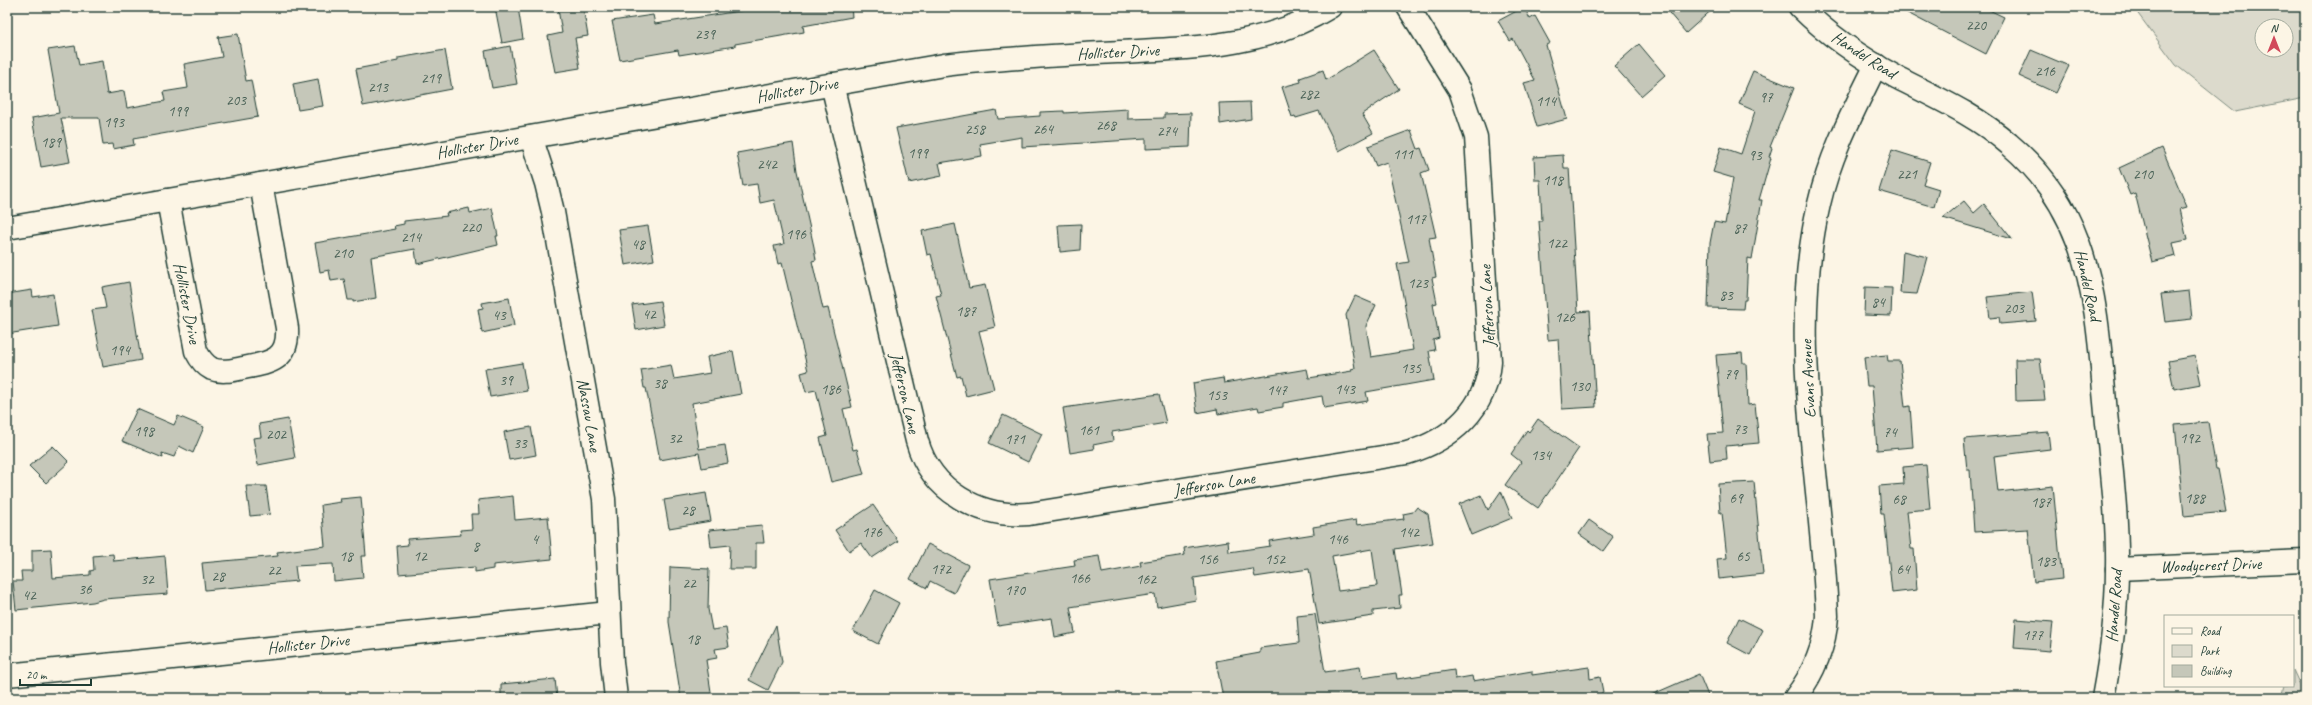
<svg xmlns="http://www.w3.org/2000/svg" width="2312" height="705" font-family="Caveat,sans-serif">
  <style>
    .green { fill: #dcdacc; stroke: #7e8c80; fill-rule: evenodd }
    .building { fill: #c5c7b9; stroke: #1f3d34; fill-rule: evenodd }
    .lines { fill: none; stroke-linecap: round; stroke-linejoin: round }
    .minor-casing { stroke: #1f3d34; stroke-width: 25 }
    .minor { stroke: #fcf5e5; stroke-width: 22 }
    .labels { text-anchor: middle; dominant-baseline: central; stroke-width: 3.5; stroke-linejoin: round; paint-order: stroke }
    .number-label { font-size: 15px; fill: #486055 }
    .street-label { font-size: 17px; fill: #1f3d34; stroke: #fcf5e5 }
  </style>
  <rect width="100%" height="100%" fill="#fcf5e5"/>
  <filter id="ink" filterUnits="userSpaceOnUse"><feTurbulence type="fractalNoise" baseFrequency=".025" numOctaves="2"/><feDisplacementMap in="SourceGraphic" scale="8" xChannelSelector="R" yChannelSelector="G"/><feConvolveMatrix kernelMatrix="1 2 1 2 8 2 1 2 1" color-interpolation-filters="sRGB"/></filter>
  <g filter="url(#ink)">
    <g class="green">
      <path d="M2133,7H2305V98L2235,112L2176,65ZM2262,26H2286V50H2262Z"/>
      <polygon points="2293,670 2305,696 2305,698 2281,698 2284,686 2293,686"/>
    </g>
    <g class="building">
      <polygon points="495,7 518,7 523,39 502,43"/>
      <polygon points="571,7 583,7 588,36 575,38 580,68 555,72 548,36 562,33 558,9"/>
      <polygon points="766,7 851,7 852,17 803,26 804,32 735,44 735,46 679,55 678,50 620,60 612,21 653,15 655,24"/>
      <polygon points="1524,7 1530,19 1535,16 1550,43 1546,45 1567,119 1537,127 1524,83 1535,80 1513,39 1510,41 1498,21"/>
      <polygon points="1664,7 1715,7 1686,33"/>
      <polygon points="1896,7 1983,7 2004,17 1986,54"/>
      <polygon points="238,34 246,81 251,80 258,117 133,139 134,145 113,149 112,144 103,145 99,118 61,118 70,162 41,167 32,118 59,113 48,50 75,46 79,65 102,61 107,94 124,91 127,108 165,101 163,92 188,88 184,64 222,57 218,37"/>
      <polygon points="1639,44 1665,75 1641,96 1614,66"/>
      <polygon points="510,46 517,84 492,88 485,51"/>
      <polygon points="445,50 452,89 363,106 356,69 398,61 398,58"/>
      <polygon points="1374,50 1399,89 1362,114 1373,133 1339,151 1319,111 1296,118 1295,116 1292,117 1282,87 1301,82 1300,78 1323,70 1326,80"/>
      <polygon points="2031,50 2069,66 2056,93 2019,76"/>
      <polygon points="1753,71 1794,88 1770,147 1772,148 1769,157 1771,158 1759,200 1762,200 1752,259 1748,258 1746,300 1744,300 1743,309 1708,308 1710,243 1714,222 1725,224 1733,178 1713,172 1721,147 1741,154 1755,111 1739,104"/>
      <polygon points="318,79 323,106 298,110 293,84"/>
      <polygon points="1250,102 1251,119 1220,124 1219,103"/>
      <polygon points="1128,109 1128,119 1164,118 1164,114 1191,113 1190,147 1146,149 1146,139 1022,147 1022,137 980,144 982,156 939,163 942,176 909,183 896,128 996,110 998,119 1040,116 1040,112 1064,111 1064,113"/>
      <polygon points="1411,130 1418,149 1421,148 1429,170 1421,173 1436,237 1429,238 1436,277 1432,278 1437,303 1433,304 1439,338 1433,340 1435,350 1429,351 1434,380 1366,392 1368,401 1324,408 1322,396 1283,403 1283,407 1259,411 1258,407 1218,414 1217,409 1197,413 1193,383 1223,378 1224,383 1307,369 1309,378 1352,371 1351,369 1355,368 1346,315 1355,296 1376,305 1366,326 1371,357 1413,350 1397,264 1409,262 1387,162 1376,166 1368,146"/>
      <polygon points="793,143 797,171 814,247 816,260 812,261 823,309 828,308 852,407 843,409 853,450 857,449 864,474 831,482 820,438 827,436 816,390 806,392 801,373 808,371 782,263 778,264 774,246 784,244 774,200 760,203 757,184 743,186 737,153"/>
      <polygon points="2162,148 2187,207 2180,209 2187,240 2173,243 2176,256 2152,262 2135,193 2130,195 2119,168"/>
      <polygon points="1892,150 1930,162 1923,184 1939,189 1934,207 1879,191"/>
      <polygon points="1563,155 1564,168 1569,168 1578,312 1590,311 1596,407 1562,409 1558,339 1548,340 1539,221 1542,221 1540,180 1535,180 1534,157"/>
      <polygon points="1964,201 1974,213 1984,204 2012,239 1943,218"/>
      <polygon points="469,208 470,213 492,208 498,236 496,236 498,245 417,264 415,249 371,257 376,298 353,302 353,300 348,300 344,279 331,281 329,270 320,272 315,243 395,229 394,226 404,224 404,221 447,216 446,213"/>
      <polygon points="955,224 969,288 985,285 995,327 979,331 994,389 966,396 961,376 957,377 936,296 941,295 931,254 927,255 922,231"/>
      <polygon points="1081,224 1080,250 1060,252 1058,225"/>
      <polygon points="648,226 654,260 625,265 619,230"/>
      <polygon points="1903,251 1927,257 1917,294 1900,293"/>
      <polygon points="129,282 141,360 103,367 92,310 106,308 102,287"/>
      <polygon points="1865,287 1892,288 1891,316 1864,315"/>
      <polygon points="32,290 33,297 53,294 58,326 7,334 7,294"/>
      <polygon points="2189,291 2192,319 2165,322 2161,294"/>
      <polygon points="2032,292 2036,321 2000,324 1999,317 1990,318 1987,297"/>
      <polygon points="509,298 514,326 482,333 478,309 483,308 482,303"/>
      <polygon points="660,301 664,325 636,330 632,305"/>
      <polygon points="733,351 741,394 692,403 699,449 725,445 728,463 702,468 699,453 660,460 646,388 644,388 641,370 671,365 674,379 710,373 707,357"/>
      <polygon points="1742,353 1743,363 1746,363 1748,405 1755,404 1759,443 1726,446 1727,459 1710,461 1707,434 1723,433 1716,355"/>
      <polygon points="1887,355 1888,361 1900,361 1905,407 1910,406 1913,447 1877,450 1872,386 1867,386 1864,357"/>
      <polygon points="2195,356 2201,384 2174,389 2168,361"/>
      <polygon points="2015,359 2040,359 2045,400 2016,401"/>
      <polygon points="522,363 527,391 490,397 485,369"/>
      <polygon points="1159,394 1166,423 1112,432 1113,441 1093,445 1094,449 1070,453 1063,408"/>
      <polygon points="137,409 174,425 178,416 204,427 193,453 179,446 174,457 162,453 163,458 122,441"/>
      <polygon points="1003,415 1042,434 1028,462 989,443"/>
      <polygon points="288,419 295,458 258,465 253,438 261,437 259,424"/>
      <polygon points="1538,419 1579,448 1538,508 1505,485 1521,462 1511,454 1527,430 1529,432"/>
      <polygon points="2208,422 2216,469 2218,469 2226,512 2184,516 2175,425"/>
      <polygon points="531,427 536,455 509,460 504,432"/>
      <polygon points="2048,432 2050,449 1994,456 1998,492 2053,486 2062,579 2034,582 2028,529 1974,532 1970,470 1967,470 1964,439"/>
      <polygon points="53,446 69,462 46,483 29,466"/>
      <polygon points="1926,465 1930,509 1907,511 1911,549 1914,549 1917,590 1892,593 1884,514 1881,514 1879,486 1904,484 1903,467"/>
      <polygon points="1754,482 1763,574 1719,579 1717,559 1727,558 1722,513 1720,513 1718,484"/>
      <polygon points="246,486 266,486 270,514 250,516"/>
      <polygon points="1501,491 1512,518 1471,535 1459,504 1481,495 1488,510"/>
      <polygon points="706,493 711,521 669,528 664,500"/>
      <polygon points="513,496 515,520 548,517 552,559 493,565 493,569 475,572 475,567 399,574 397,546 408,545 407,539 461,535 460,530 472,529 471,514 479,514 478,500"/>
      <polygon points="361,497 366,556 361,556 363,578 334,581 333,564 295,566 297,581 205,590 202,563 278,556 277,552 325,546 321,505 341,502 340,499"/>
      <polygon points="873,505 898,541 872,558 861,543 849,551 835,530"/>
      <path d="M1417,507L1428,514L1433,543L1395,549L1402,595H1399L1400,608L1373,611V616L1319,624L1309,569L1255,577L1253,569L1194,578L1196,600L1157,607L1155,594L1070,607L1075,633L1055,637L1052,618L998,626L990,579L1075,566L1074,560L1099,556L1102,573L1141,566L1140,562L1185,555L1184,548L1228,541L1229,552L1270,546L1269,541L1314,534L1313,527L1356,520L1357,525L1404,519L1403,514L1413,512ZM1372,549L1377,586L1338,591L1332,556Z"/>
      <polygon points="1589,520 1613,537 1603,551 1579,534"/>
      <polygon points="762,525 764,543 756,543 756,569 729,569 730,545 711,547 709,530"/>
      <polygon points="928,544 968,565 954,593 930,581 927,588 910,579"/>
      <polygon points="51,549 53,578 90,575 90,571 94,570 93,556 113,554 114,561 165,556 168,594 104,599 93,602 16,610 13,581 22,581 21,571 32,571 32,550"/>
      <polygon points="670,567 709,569 708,609 712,630 726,628 729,647 715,649 717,658 706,660 712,698 681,698 669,622"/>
      <polygon points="875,590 899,603 878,644 853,631"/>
      <polygon points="1315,614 1325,672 1360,667 1362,678 1396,673 1397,679 1454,670 1455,679 1472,676 1473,681 1532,671 1532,675 1589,667 1590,679 1600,677 1603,692 1594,698 1223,698 1216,661 1260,653 1260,648 1299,643 1297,616"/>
      <polygon points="1739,618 1763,630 1750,655 1727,643"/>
      <polygon points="2016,619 2053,622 2050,651 2014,648"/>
      <polygon points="776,625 782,662 768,690 749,680"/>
      <polygon points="1699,674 1709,698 1644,698"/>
      <polygon points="555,679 557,698 501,698 501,684"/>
    </g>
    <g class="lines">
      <defs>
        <g id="minor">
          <path d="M1800,7C1828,35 1863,59 1898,78C1937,98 1976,115 2009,144C2040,170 2064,204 2078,242C2097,294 2100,348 2105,402C2110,458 2118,514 2117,569C2117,613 2111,655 2103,698"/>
          <path d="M832,84L917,441C931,491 979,518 1029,514L1407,453C1451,440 1487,409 1490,361L1476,137L1460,90L1408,7"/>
          <polyline points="531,137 546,183 553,212 604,499 612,662 616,698"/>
          <path d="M168,200L196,351C200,359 204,365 212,369C222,373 233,370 243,368C269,363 289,361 287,328L261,184"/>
          <path d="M7,228L944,65C1002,58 1061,55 1119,52C1193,48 1266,47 1330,7"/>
          <polyline points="2117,569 2305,561"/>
          <polyline points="7,675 609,613"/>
          <path d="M1795,698C1814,673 1825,647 1827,616C1822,478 1787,341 1819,204C1830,155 1854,110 1876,65"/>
        </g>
      </defs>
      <use href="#minor" class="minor-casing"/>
      <use href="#minor" class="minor"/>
    </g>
  </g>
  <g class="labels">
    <g class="number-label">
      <text x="1976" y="25">220</text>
      <text x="705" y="34">239</text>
      <text x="2045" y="71">216</text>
      <text x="431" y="78">219</text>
      <text x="378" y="87">213</text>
      <text x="1309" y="94">282</text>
      <text x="1766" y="97">97</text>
      <text x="236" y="100">203</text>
      <text x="1546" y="101">114</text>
      <text x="178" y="111">199</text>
      <text x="114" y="122">193</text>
      <text x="1106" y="125">268</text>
      <text x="975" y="129">258</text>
      <text x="1043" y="129">264</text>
      <text x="1167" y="131">274</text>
      <text x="51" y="142">189</text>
      <text x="918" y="153">199</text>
      <text x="1403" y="154">111</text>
      <text x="1755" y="155">93</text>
      <text x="767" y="164">242</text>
      <text x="1907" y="174">221</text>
      <text x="2143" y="174">210</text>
      <text x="1553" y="180">118</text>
      <text x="1416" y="219">117</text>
      <text x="471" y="227">220</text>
      <text x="1740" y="228">87</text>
      <text x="796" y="234">196</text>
      <text x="411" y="237">214</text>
      <text x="1557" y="243">122</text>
      <text x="638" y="244">48</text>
      <text x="343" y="253">210</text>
      <text x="1418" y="283">123</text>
      <text x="1726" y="295">83</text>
      <text x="1878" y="302">84</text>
      <text x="2014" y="308">203</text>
      <text x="966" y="311">187</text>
      <text x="649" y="314">42</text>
      <text x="499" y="315">43</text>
      <text x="1565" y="317">126</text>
      <text x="120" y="350">194</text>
      <text x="1411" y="368">135</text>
      <text x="1731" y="374">79</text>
      <text x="506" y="380">39</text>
      <text x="660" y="383">38</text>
      <text x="1580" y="386">130</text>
      <text x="831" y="389">186</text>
      <text x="1345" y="389">143</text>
      <text x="1277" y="390">147</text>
      <text x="1217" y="395">153</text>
      <text x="1740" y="429">73</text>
      <text x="1089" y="430">161</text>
      <text x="144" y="431">198</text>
      <text x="1890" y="432">74</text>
      <text x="276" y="434">202</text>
      <text x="675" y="438">32</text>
      <text x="2190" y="438">192</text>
      <text x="1015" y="439">171</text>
      <text x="520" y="443">33</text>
      <text x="1541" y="455">134</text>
      <text x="1736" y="498">69</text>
      <text x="2195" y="498">188</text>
      <text x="1899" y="499">68</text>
      <text x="2041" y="502">187</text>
      <text x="688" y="510">28</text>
      <text x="872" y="532">176</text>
      <text x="1409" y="532">142</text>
      <text x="535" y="539">4</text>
      <text x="1338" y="539">146</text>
      <text x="476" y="546">8</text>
      <text x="346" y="556">18</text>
      <text x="420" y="556">12</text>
      <text x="1743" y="556">65</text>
      <text x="1208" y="559">156</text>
      <text x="1275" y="559">152</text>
      <text x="2046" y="561">183</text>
      <text x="941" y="569">172</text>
      <text x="1903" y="569">64</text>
      <text x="274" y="570">22</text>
      <text x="218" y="576">28</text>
      <text x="1080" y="578">166</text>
      <text x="147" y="579">32</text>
      <text x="1146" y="579">162</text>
      <text x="689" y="583">22</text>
      <text x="85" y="589">36</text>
      <text x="1015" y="590">170</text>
      <text x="29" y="595">42</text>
      <text x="2033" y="635">177</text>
      <text x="693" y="639">18</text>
    </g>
    <g class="street-label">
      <text transform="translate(1118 52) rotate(-3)">Hollister Drive</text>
      <text transform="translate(1864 55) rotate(33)">Handel Road</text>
      <text transform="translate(797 90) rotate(-10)">Hollister Drive</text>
      <text transform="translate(477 146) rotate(-10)">Hollister Drive</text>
      <text transform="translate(2088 285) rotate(77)">Handel Road</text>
      <text transform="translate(187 303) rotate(79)">Hollister Drive</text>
      <text transform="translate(1487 306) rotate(-93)">Jefferson Lane</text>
      <text transform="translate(1808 379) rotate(-93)">Evans Avenue</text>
      <text transform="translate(905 393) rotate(77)">Jefferson Lane</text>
      <text transform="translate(589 415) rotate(80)">Nassau Lane</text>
      <text transform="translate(1214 484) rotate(-9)">Jefferson Lane</text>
      <text transform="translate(2211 565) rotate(-2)">Woodycrest Drive</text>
      <text transform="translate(2114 606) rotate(-86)">Handel Road</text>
      <text transform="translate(308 644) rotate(-6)">Hollister Drive</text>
    </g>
  </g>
  <rect width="2312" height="705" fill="none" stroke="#fcf5e5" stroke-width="24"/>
  <rect x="12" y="12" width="2288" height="681" fill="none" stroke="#1f3d34" stroke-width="1.5" filter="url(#ink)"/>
  <rect x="2164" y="615" width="130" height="72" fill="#fcf5e5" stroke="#a4ab9e"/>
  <rect x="2172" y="628" width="20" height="6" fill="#fcf5e5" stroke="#a4ab9e"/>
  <text x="2200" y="635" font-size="12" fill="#1f3d34">Road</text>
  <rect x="2172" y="645" width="20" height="12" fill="#dcdacc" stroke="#a4ab9e"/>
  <text x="2200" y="655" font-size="12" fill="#1f3d34">Park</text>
  <rect x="2172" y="665" width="20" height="12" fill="#c5c7b9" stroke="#a4ab9e"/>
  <text x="2200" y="675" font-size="12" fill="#1f3d34">Building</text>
  <g transform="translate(2274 38)"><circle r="19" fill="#fcf5e5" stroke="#a4ab9e"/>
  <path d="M0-3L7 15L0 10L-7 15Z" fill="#d1495b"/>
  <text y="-6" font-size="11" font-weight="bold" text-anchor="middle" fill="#1f3d34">N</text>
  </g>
  <path d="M20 679v6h71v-6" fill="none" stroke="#1f3d34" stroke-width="2"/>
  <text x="26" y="679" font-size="12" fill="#1f3d34" stroke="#fcf5e5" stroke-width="3" paint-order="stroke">20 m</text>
</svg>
